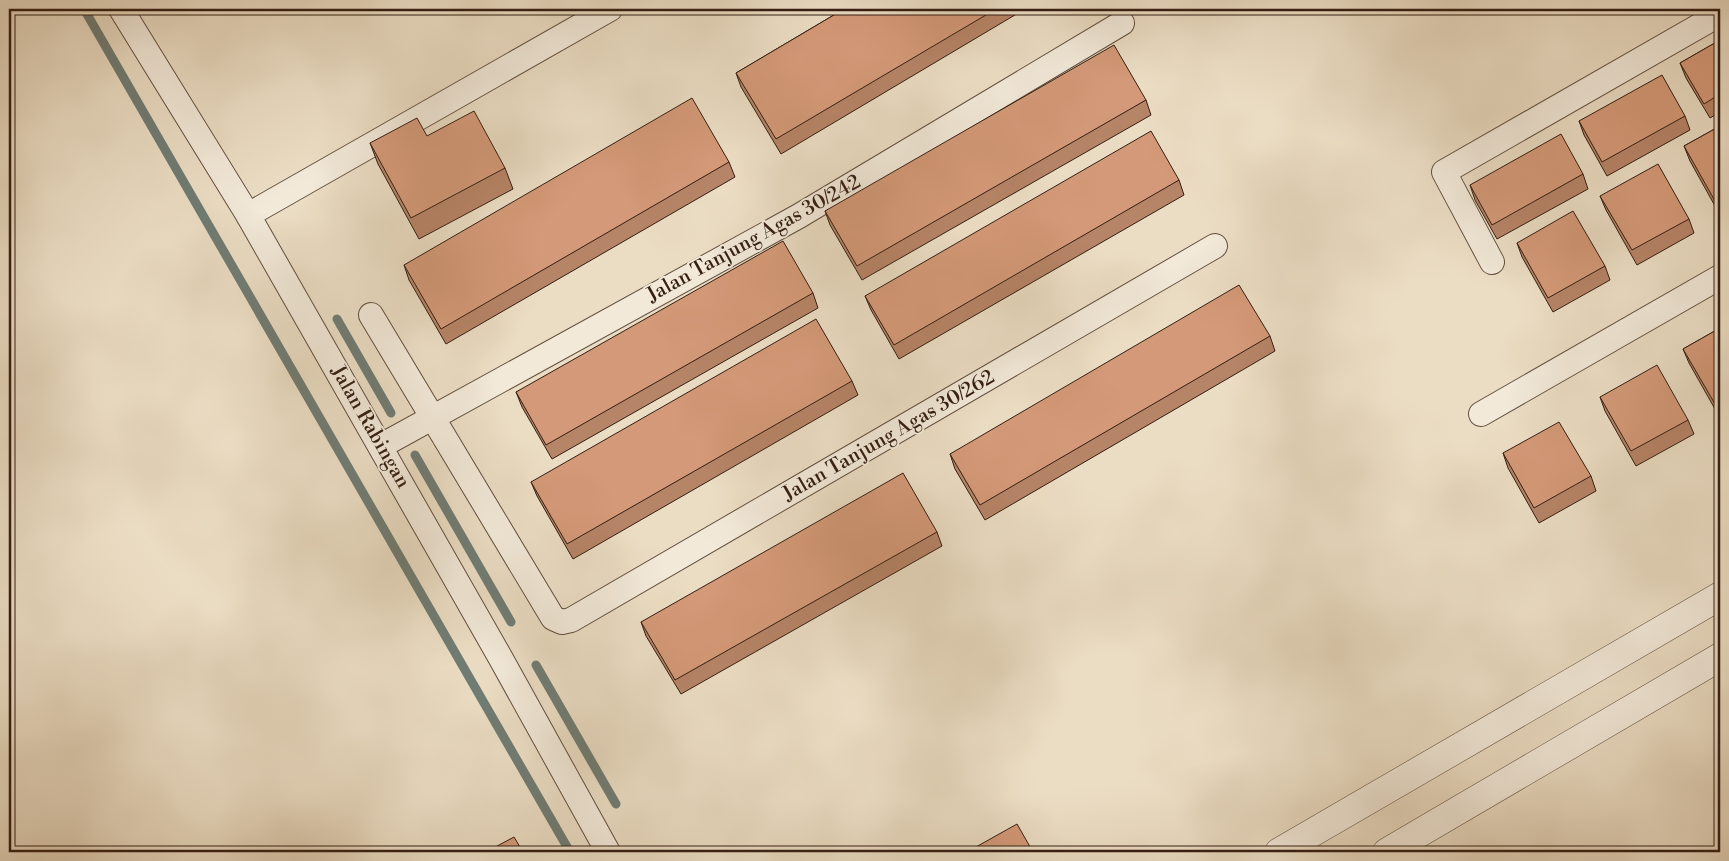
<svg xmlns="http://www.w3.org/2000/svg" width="1729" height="861" font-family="'Libre Bodoni',serif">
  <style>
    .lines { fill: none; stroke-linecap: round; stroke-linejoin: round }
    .stream { stroke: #707c74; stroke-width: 9 }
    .minor-casing { stroke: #624e3e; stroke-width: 26 }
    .tertiary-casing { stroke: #624e3e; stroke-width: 29 }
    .minor { stroke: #f2e9d9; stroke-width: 24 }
    .tertiary { stroke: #f2e9d9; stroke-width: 28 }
    .wall { fill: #b68467; stroke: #341e12 }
    .building { fill: #d49978; stroke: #341e12 }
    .labels { text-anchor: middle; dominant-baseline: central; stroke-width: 4; stroke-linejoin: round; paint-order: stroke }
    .street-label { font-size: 20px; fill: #341e12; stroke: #f2e9d9 }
  </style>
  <rect width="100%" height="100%" fill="#ebddc4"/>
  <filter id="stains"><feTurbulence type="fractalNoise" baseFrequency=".004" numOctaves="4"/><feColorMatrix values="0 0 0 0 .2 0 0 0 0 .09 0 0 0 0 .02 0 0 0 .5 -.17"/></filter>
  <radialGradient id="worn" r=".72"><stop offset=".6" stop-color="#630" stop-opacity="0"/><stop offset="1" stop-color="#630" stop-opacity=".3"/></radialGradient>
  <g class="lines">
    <g class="stream">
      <polyline points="84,9 570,852"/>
      <polyline points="337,319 391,413"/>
      <polyline points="415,455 511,622"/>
      <polyline points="536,665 616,804"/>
    </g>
    <defs>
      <g id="minor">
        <polyline points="121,9 248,215 500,657 608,852"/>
        <polyline points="248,215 610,9"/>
        <polyline points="1492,262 1444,172 1720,14"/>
        <polyline points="371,315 553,618 562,622 571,620 1215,246"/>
        <polyline points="1481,414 1720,277"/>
        <polyline points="381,446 799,216 1122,23"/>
      </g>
      <g id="tertiary">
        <polyline points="1279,852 1720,596"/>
        <polyline points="1387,852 1720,657"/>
      </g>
    </defs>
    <use href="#minor" class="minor-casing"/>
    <use href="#tertiary" class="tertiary-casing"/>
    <use href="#minor" class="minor"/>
    <use href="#tertiary" class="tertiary"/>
  </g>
  <g class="wall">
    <polygon points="844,9 1025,9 781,154 741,87 736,73"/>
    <polygon points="1720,40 1720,112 1710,118 1686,78 1680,63"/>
    <polygon points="1146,100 1151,115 862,280 830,225 825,211"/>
    <polygon points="1685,116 1690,130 1607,176 1584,135 1579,121"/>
    <polygon points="1720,126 1720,215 1690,161 1684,146"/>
    <polygon points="370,143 505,168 513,189 419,239 378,164"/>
    <polygon points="729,162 735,177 446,344 409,280 404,265"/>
    <polygon points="1583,174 1588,189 1497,239 1475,200 1470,185"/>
    <polygon points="1179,180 1184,195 899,359 871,310 865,296"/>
    <polygon points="1600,196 1689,219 1694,233 1637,265 1606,210"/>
    <polygon points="1517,243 1605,266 1610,280 1553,312 1522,257"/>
    <polygon points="813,293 818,308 552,459 522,407 516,392"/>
    <polygon points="1720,328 1720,418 1689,363 1683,349"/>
    <polygon points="1270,336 1275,351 985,520 955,469 950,454"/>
    <polygon points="852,381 858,395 573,559 537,496 531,482"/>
    <polygon points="1600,397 1688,420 1694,434 1636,466 1605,411"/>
    <polygon points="1503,453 1591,476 1596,491 1539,523 1508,468"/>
    <polygon points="937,532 942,546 681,694 646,636 641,622"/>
  </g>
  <g class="building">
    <polygon points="844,9 996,9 776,139 736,73"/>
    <polygon points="1720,40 1720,94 1704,104 1680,63"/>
    <polygon points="1114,45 1146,100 857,266 825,211"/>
    <polygon points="1662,75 1685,116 1602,162 1579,121"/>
    <polygon points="692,98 729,162 441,329 404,265"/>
    <polygon points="474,111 505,168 411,218 370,143 417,118 427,136"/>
    <polygon points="1720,126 1720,198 1715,201 1684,146"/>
    <polygon points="1151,131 1179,180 894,345 865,296"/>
    <polygon points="1561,134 1583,174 1492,225 1470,185"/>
    <polygon points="1658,164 1689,219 1632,250 1600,196"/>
    <polygon points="1573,211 1605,266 1548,298 1517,243"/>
    <polygon points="783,241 813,293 546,445 516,392"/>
    <polygon points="1239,285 1270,336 980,505 950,454"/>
    <polygon points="816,319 852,381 567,544 531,482"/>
    <polygon points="1720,328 1720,401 1715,404 1683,349"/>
    <polygon points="1657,365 1688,420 1631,451 1600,397"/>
    <polygon points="1559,422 1591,476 1534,508 1503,453"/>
    <polygon points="903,473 937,532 675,680 641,622"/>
    <polygon points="1017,824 1033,852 967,852"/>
    <polygon points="514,837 523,852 486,852"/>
  </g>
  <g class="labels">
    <g class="street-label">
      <text transform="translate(754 239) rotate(-29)">Jalan Tanjung Agas 30/242</text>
      <text transform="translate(370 427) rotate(60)">Jalan Rabingan</text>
      <text transform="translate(889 436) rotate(-30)">Jalan Tanjung Agas 30/262</text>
    </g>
  </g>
  <rect width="1729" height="861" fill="none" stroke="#ebddc4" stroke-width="30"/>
  <rect x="10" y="10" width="1709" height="841" fill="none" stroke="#341e12" stroke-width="2.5"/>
  <rect x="15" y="15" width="1699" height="831" fill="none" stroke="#341e12"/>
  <rect width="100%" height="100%" filter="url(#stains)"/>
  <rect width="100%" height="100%" fill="url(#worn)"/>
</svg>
